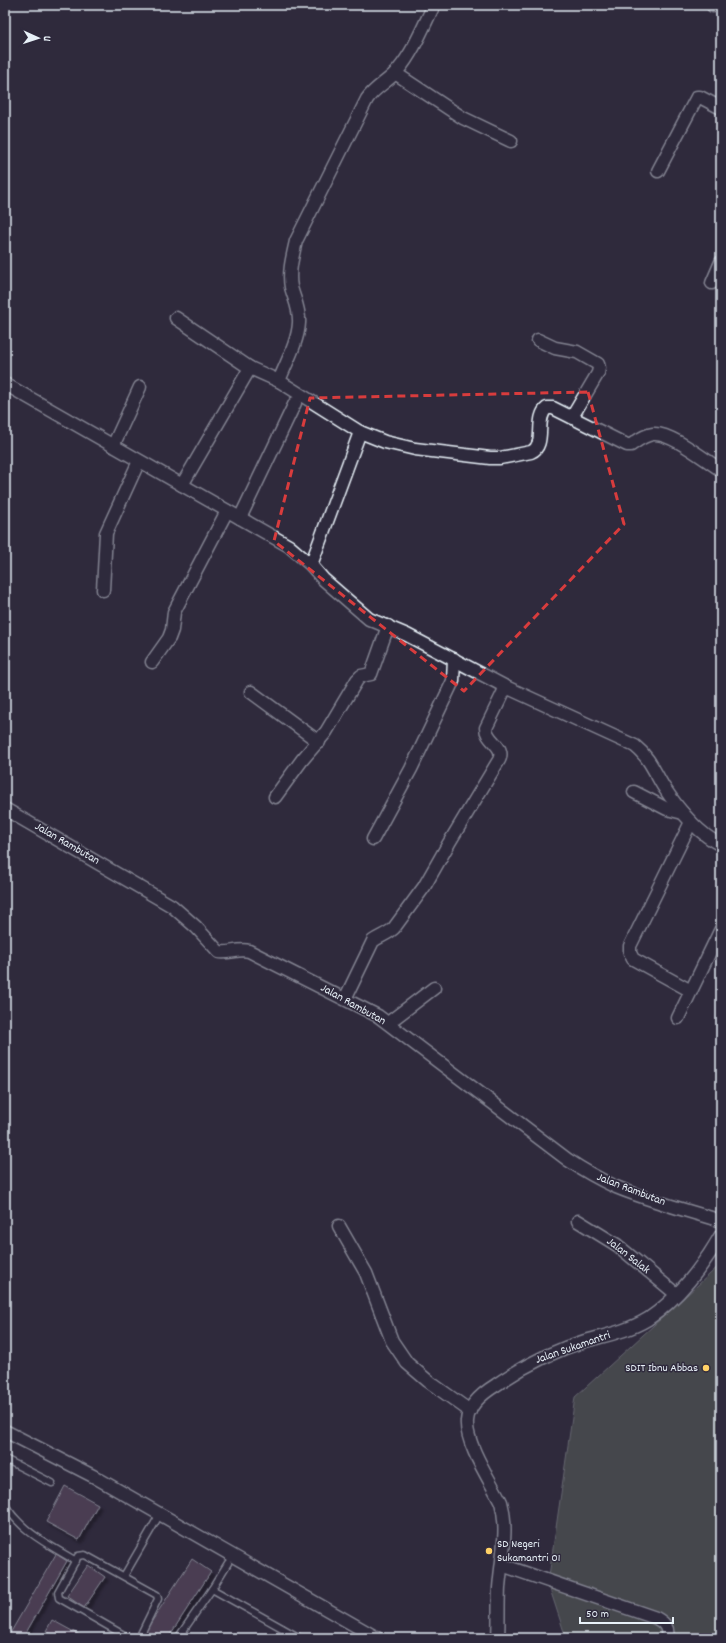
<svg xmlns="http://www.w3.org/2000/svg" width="726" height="1643" font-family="Dekko,sans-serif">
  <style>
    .green { fill: #616b60; stroke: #a4aeac }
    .building { fill: #6a566e; stroke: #e8f1f8; filter: url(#shadow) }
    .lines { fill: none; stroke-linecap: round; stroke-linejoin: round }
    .lane-casing { stroke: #e8f1f8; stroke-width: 9 }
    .street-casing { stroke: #e8f1f8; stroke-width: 15 }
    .lane { stroke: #2f2a3d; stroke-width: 6 }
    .street { stroke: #2f2a3d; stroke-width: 12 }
    .marked { fill: none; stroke: #d83c3d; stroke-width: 3; stroke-dasharray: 8 5; stroke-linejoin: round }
    .poi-dot { fill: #ffd166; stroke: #2f2a3d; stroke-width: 1.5 }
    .labels { text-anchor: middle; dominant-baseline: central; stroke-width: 3; stroke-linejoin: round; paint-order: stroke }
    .street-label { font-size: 12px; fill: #e8f1f8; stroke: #2f2a3d }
    .poi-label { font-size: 12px; fill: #e8f1f8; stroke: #2f2a3d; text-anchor: end }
  </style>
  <defs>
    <filter id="shadow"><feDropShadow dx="3.5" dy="3.5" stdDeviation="1" flood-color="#0009"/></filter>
  </defs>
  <rect width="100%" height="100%" fill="#2f2a3d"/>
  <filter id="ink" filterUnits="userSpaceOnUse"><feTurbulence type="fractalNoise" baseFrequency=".025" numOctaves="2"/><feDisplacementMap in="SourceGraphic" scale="8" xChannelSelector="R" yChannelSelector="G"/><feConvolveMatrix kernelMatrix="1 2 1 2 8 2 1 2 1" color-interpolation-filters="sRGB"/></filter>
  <g filter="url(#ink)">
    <polygon class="green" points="721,1264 721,1638 566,1638 548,1583 575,1397"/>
    <g class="building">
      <polygon points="65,1486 98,1504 79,1540 46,1522"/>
      <polygon points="56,1554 67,1561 23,1638 10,1638 8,1637"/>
      <polygon points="192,1559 211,1572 168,1638 141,1638"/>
      <polygon points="88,1565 105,1577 84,1608 67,1596"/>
      <polygon points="52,1620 85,1638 58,1638 46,1631"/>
    </g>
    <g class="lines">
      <defs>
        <g id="lane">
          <polyline points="5,1459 52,1483"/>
          <path d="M5,1505C23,1533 48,1544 76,1561"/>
          <polyline points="228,1563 212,1589 300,1638"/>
          <polyline points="124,1576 160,1514"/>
          <polyline points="129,1638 59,1598 58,1592 78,1556 85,1555 157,1595 158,1599 139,1638"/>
          <polyline points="178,1638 212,1589"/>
        </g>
        <g id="street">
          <polyline points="713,6 713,5"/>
          <polyline points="395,73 463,118 511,141"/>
          <polyline points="658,171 697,97 700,97 721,108"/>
          <polyline points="712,283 721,262"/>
          <polyline points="176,318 250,368"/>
          <polyline points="538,340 555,348 577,352 598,364 599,368 598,373 572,417"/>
          <path d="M279,381C286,363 298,342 299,323C300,309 294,299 291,287C288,272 293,255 296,241L367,99C375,87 389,81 398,70C414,51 423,27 434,5"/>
          <path d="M5,384L289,546L311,565L323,579L369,619L407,635L506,687L635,746C649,757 654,771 663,786C678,809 697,833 721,845"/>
          <polyline points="113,446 140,387"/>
          <path d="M182,485L250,368L279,381L360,432L385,442L415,449L490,458H500L531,452C547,445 534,418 547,408H553L627,445H631C637,441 644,435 653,434C671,432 705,460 721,470"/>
          <polyline points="240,518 295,403"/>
          <polyline points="311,565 360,432"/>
          <polyline points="103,590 106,533 139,461"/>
          <polyline points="152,662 169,638 172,630 174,612 227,511"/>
          <polyline points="251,692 319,742"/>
          <polyline points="634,792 667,809 683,813"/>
          <polyline points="275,797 302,760 326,732 357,680 361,676 371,674 388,626"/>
          <path d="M5,809L172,906L196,927L219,952C229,954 239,948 249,951L378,1016L568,1160C583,1170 599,1179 616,1187C650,1201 686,1210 721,1221"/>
          <polyline points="691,822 630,946 630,953 633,959 691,991"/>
          <polyline points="373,839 411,769 453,681 454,659"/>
          <path d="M345,999L373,941C380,936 388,934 394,928L424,887L449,843L499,760C506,746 486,741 486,728L506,687"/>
          <polyline points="678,1018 721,929"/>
          <polyline points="388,1023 434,988"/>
          <polyline points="578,1221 617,1245 676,1294"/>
          <polyline points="339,1226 366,1273 392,1341 407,1363 428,1381 470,1411"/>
          <polyline points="5,1431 93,1476 377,1638"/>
          <path d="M502,1565L656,1618C665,1623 669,1628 667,1638"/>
          <path d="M498,1638C499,1622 498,1605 499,1588C501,1560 509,1530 501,1502C491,1482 465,1443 467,1421C468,1405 483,1393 496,1385C525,1365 552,1351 585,1341C607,1335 628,1331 648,1319C677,1300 704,1265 721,1235"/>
        </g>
      </defs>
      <use href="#lane" class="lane-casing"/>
      <use href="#street" class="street-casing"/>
      <use href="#lane" class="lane"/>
      <use href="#street" class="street"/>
    </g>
  </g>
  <path d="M0 0H726V1643H0ZM588,392L624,524L464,691L274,541L310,398Z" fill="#2f2a3d" fill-opacity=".55" fill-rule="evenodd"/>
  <path class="marked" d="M588,392L624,524L464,691L274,541L310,398Z"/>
  <g class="poi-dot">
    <circle cx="706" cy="1368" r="4"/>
    <circle cx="489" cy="1551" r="4"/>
  </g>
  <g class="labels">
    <g class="street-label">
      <text transform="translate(67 844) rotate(30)">Jalan Rambutan</text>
      <text transform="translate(353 1005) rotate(29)">Jalan Rambutan</text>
      <text transform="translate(631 1190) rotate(21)">Jalan Rambutan</text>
      <text transform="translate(628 1256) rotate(38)">Jalan Salak</text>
      <text transform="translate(573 1348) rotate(-19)">Jalan Sukamantri</text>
    </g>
    <g class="poi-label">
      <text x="698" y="1368">SDIT Ibnu Abbas</text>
      <text x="497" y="1544" text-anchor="start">SD Negeri<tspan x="497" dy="14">Sukamantri 01</tspan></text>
    </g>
  </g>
  <rect width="726" height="1643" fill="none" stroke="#2f2a3d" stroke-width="20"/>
  <rect x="10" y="10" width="706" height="1623" fill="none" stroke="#e8f1f8" stroke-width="1.5" filter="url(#ink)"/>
  <g transform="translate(38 38) rotate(93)" stroke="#2f2a3d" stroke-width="3" paint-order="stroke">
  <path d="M0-3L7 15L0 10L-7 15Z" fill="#e8f1f8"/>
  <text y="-6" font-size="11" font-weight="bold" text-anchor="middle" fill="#e8f1f8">U</text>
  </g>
  <path d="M580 1617v6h93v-6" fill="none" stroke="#e8f1f8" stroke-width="2"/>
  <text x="586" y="1617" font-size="12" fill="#e8f1f8" stroke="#2f2a3d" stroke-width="3" paint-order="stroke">50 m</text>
</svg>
